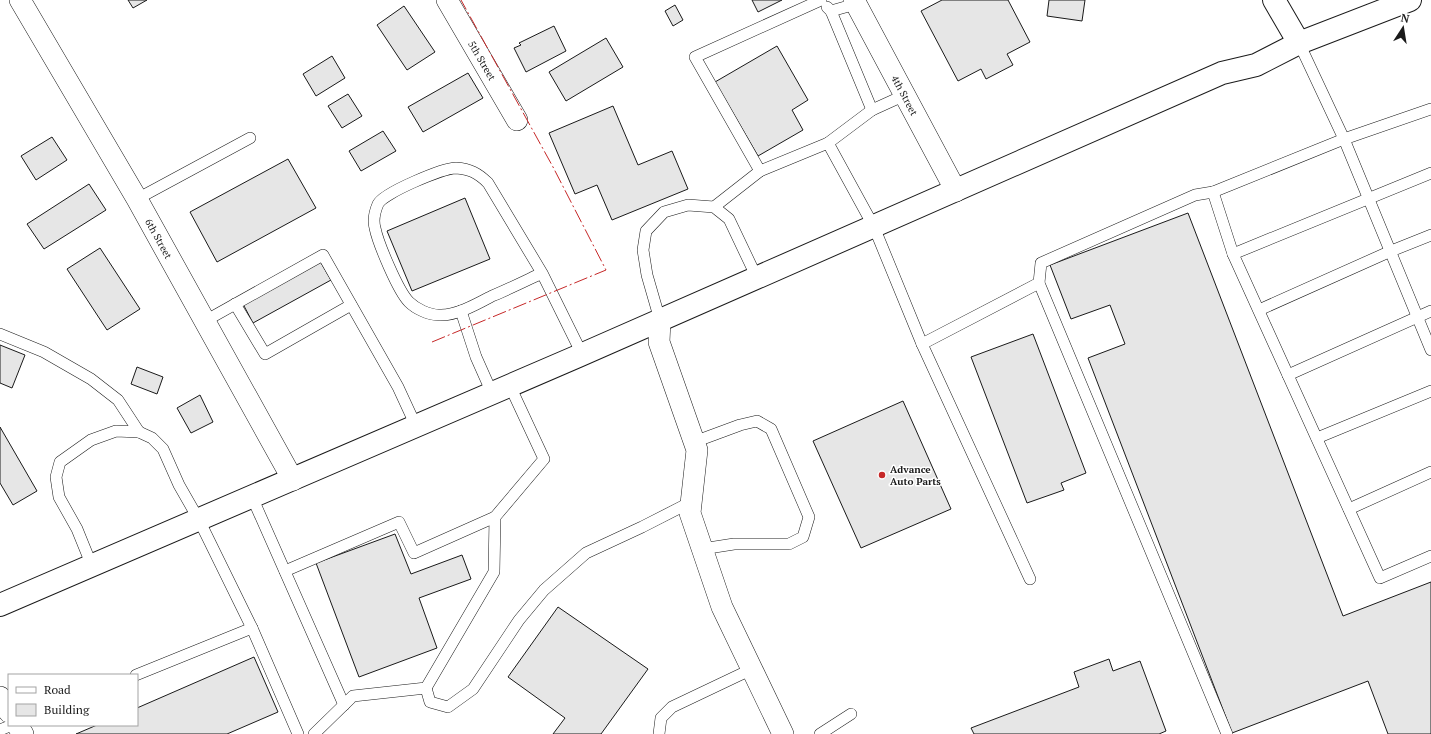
<svg xmlns="http://www.w3.org/2000/svg" width="1431" height="734" font-family="'PT Serif',serif">
  <style>
    .building { fill: #e6e6e6; stroke: #1a1a1a }
    .lines { fill: none; stroke-linecap: round; stroke-linejoin: round }
    .lane-casing { stroke: #1a1a1a; stroke-width: 12 }
    .street-casing { stroke: #1a1a1a; stroke-width: 22 }
    .secondary-casing { stroke: #1a1a1a; stroke-width: 24 }
    .primary-casing { stroke: #1a1a1a; stroke-width: 24 }
    .lane { stroke: #fff; stroke-width: 11 }
    .street { stroke: #fff; stroke-width: 21 }
    .secondary { stroke: #fff; stroke-width: 22 }
    .primary { stroke: #fff; stroke-width: 22 }
    .power { stroke: #c62828; stroke-width: 1; stroke-dasharray: 14 3 2 3; stroke-linecap: butt }
    .poi-dot { fill: #c62828; stroke: #fff; stroke-width: 1.5 }
    .labels { text-anchor: middle; dominant-baseline: central; stroke-width: 3; stroke-linejoin: round; paint-order: stroke }
    .street-label { font-size: 10px; fill: #1a1a1a; stroke: #fff }
    .poi-label { font-size: 10px; font-weight: bold; fill: #1a1a1a; stroke: #fff; text-anchor: start }
  </style>
  <rect width="100%" height="100%" fill="#fff"/>
  <g class="building">
    <polygon points="128,0 147,0 133,8"/>
    <polygon points="752,0 782,0 758,12"/>
    <polygon points="942,0 1008,0 1030,42 1007,54 1013,65 986,79 981,69 958,81 921,11"/>
    <polygon points="1049,0 1085,0 1082,21 1047,16"/>
    <polygon points="675,5 683,20 673,26 665,11"/>
    <polygon points="404,6 435,52 407,70 377,25"/>
    <polygon points="554,26 566,51 526,72 514,48 521,45 519,43"/>
    <polygon points="606,38 623,67 566,101 549,72"/>
    <polygon points="777,46 808,100 792,110 803,130 758,156 715,82"/>
    <polygon points="332,56 345,78 316,96 303,74"/>
    <polygon points="468,73 483,98 423,132 408,107"/>
    <polygon points="348,94 362,116 342,128 328,106"/>
    <polygon points="613,106 638,165 672,151 688,189 612,220 597,185 575,194 549,133"/>
    <polygon points="383,131 396,151 361,171 349,151"/>
    <polygon points="52,137 67,160 36,180 21,156"/>
    <polygon points="288,159 316,208 217,262 190,212"/>
    <polygon points="89,184 106,210 44,249 27,224"/>
    <polygon points="465,198 490,259 412,291 387,231"/>
    <polygon points="1188,213 1343,616 1431,582 1431,734 1388,734 1368,681 1232,733 1088,358 1125,344 1110,305 1071,319 1050,265"/>
    <polygon points="100,248 140,309 107,330 67,269"/>
    <polygon points="320,261 331,280 253,323 243,304"/>
    <polygon points="1033,334 1086,473 1061,483 1064,490 1027,503 971,357"/>
    <polygon points="0,345 25,355 12,388 0,383"/>
    <polygon points="137,367 163,377 157,394 131,384"/>
    <polygon points="200,395 213,422 191,433 177,408"/>
    <polygon points="903,401 951,509 861,548 813,441"/>
    <polygon points="0,427 37,491 13,505 0,483"/>
    <polygon points="395,534 411,574 462,555 471,579 419,598 437,648 359,677 316,563"/>
    <polygon points="558,607 648,669 601,734 553,734 565,718 508,677"/>
    <polygon points="254,657 278,712 227,734 76,734 97,725 137,725 137,708"/>
    <polygon points="1109,659 1113,671 1140,661 1166,731 1159,734 974,734 971,728 1079,687 1074,672"/>
  </g>
  <g class="lines">
    <defs>
      <g id="lane">
        <polyline points="821,0 695,57 760,171 828,143 874,227 922,344 1030,579"/>
        <polyline points="827,7 831,11 856,4"/>
        <polyline points="831,11 872,110 905,95"/>
        <polyline points="1299,43 1344,139 1431,350"/>
        <polyline points="1431,109 1344,139 1213,192 1233,254 1380,578 1431,556"/>
        <polyline points="828,143 872,110"/>
        <polyline points="1213,192 1195,195 1041,263 1039,283 1227,734"/>
        <polyline points="137,199 250,138"/>
        <polyline points="714,207 760,171"/>
        <polyline points="1233,254 1431,173"/>
        <path d="M542,273C525,281 509,289 492,296C477,304 456,316 439,315C429,315 416,309 409,302C398,291 378,243 375,228C373,221 375,211 378,204C383,193 443,168 456,168C470,169 478,173 488,183L542,273L582,354"/>
        <polyline points="235,304 265,354 351,305"/>
        <polyline points="1259,310 1391,251 1431,235"/>
        <polyline points="461,311 476,357 492,393"/>
        <polyline points="660,320 647,275 643,250 646,231 664,212 688,205 714,207 729,219 757,278"/>
        <polyline points="205,321 323,255 398,387 416,426"/>
        <polyline points="0,334 44,352 91,379 118,400 139,432"/>
        <polyline points="922,344 1039,283"/>
        <polyline points="1288,375 1431,311"/>
        <polyline points="1317,438 1431,391"/>
        <polyline points="694,442 740,425 757,421 771,429 809,517 803,537 789,544 734,544 702,549"/>
        <polyline points="252,497 344,705"/>
        <polyline points="1349,509 1431,472"/>
        <polyline points="92,566 77,529 59,497 56,477 60,462 91,440 116,431 139,432 152,438 163,449 179,485 199,520 252,628 136,675"/>
        <polyline points="285,571 399,522 414,553 495,517"/>
        <polyline points="252,628 298,734"/>
        <polyline points="426,688 430,702 448,707 473,689 519,620 544,590 586,553 642,527 691,502"/>
        <polyline points="0,730 12,725"/>
        <polyline points="314,734 353,696 426,688 494,572 495,517 544,459 510,386"/>
        <polyline points="659,734 661,718 672,707 752,669"/>
        <polyline points="820,734 851,714"/>
      </g>
      <g id="street">
        <path id="s1" d="M20,0L137,199L293,480"/>
        <path id="s2" d="M447,0L517,120"/>
        <path id="s3" d="M854,0L956,191"/>
        <polyline points="660,320 659,342 697,450 690,513 722,607 783,734"/>
        <polyline points="0,697 9,712"/>
        <polyline points="17,725 23,734"/>
      </g>
      <polyline id="secondary" points="1274,0 1299,43"/>
      <path id="primary" d="M0,605C253,497 505,389 756,278C912,210 1067,141 1222,73L1256,65L1299,43L1410,0"/>
    </defs>
    <use href="#lane" class="lane-casing"/>
    <use href="#street" class="street-casing"/>
    <use href="#secondary" class="secondary-casing"/>
    <use href="#primary" class="primary-casing"/>
    <use href="#lane" class="lane"/>
    <use href="#street" class="street"/>
    <use href="#secondary" class="secondary"/>
    <use href="#primary" class="primary"/>
    <polyline class="power" points="432,342 606,270 553,167 461,0"/>
  </g>
  <circle class="poi-dot" cx="882" cy="475" r="4"/>
  <g class="labels">
    <g class="street-label">
      <text stroke="none"><textPath href="#s2" startOffset="70">5th Street</textPath></text>
      <text stroke="none"><textPath href="#s3" startOffset="108">4th Street</textPath></text>
      <text stroke="none"><textPath href="#s1" startOffset="276">6th Street</textPath></text>
    </g>
    <g class="poi-label">
      <text x="890" y="469">Advance<tspan x="890" dy="12">Auto Parts</tspan></text>
    </g>
  </g>
  <rect x="8" y="674" width="130" height="52" fill="#ffffff" stroke="#a3a3a3"/>
  <rect x="16" y="687" width="20" height="6" fill="#ffffff" stroke="#a3a3a3"/>
  <text x="44" y="694" font-size="12" fill="#1a1a1a">Road</text>
  <rect x="16" y="704" width="20" height="12" fill="#e6e6e6" stroke="#a3a3a3"/>
  <text x="44" y="714" font-size="12" fill="#1a1a1a">Building</text>
  <g transform="translate(1403 28) rotate(12)" stroke="#ffffff" stroke-width="3" paint-order="stroke">
  <path d="M0-3L7 15L0 10L-7 15Z" fill="#1a1a1a"/>
  <text y="-6" font-size="11" font-weight="bold" text-anchor="middle" fill="#1a1a1a">N</text>
  </g>
</svg>
